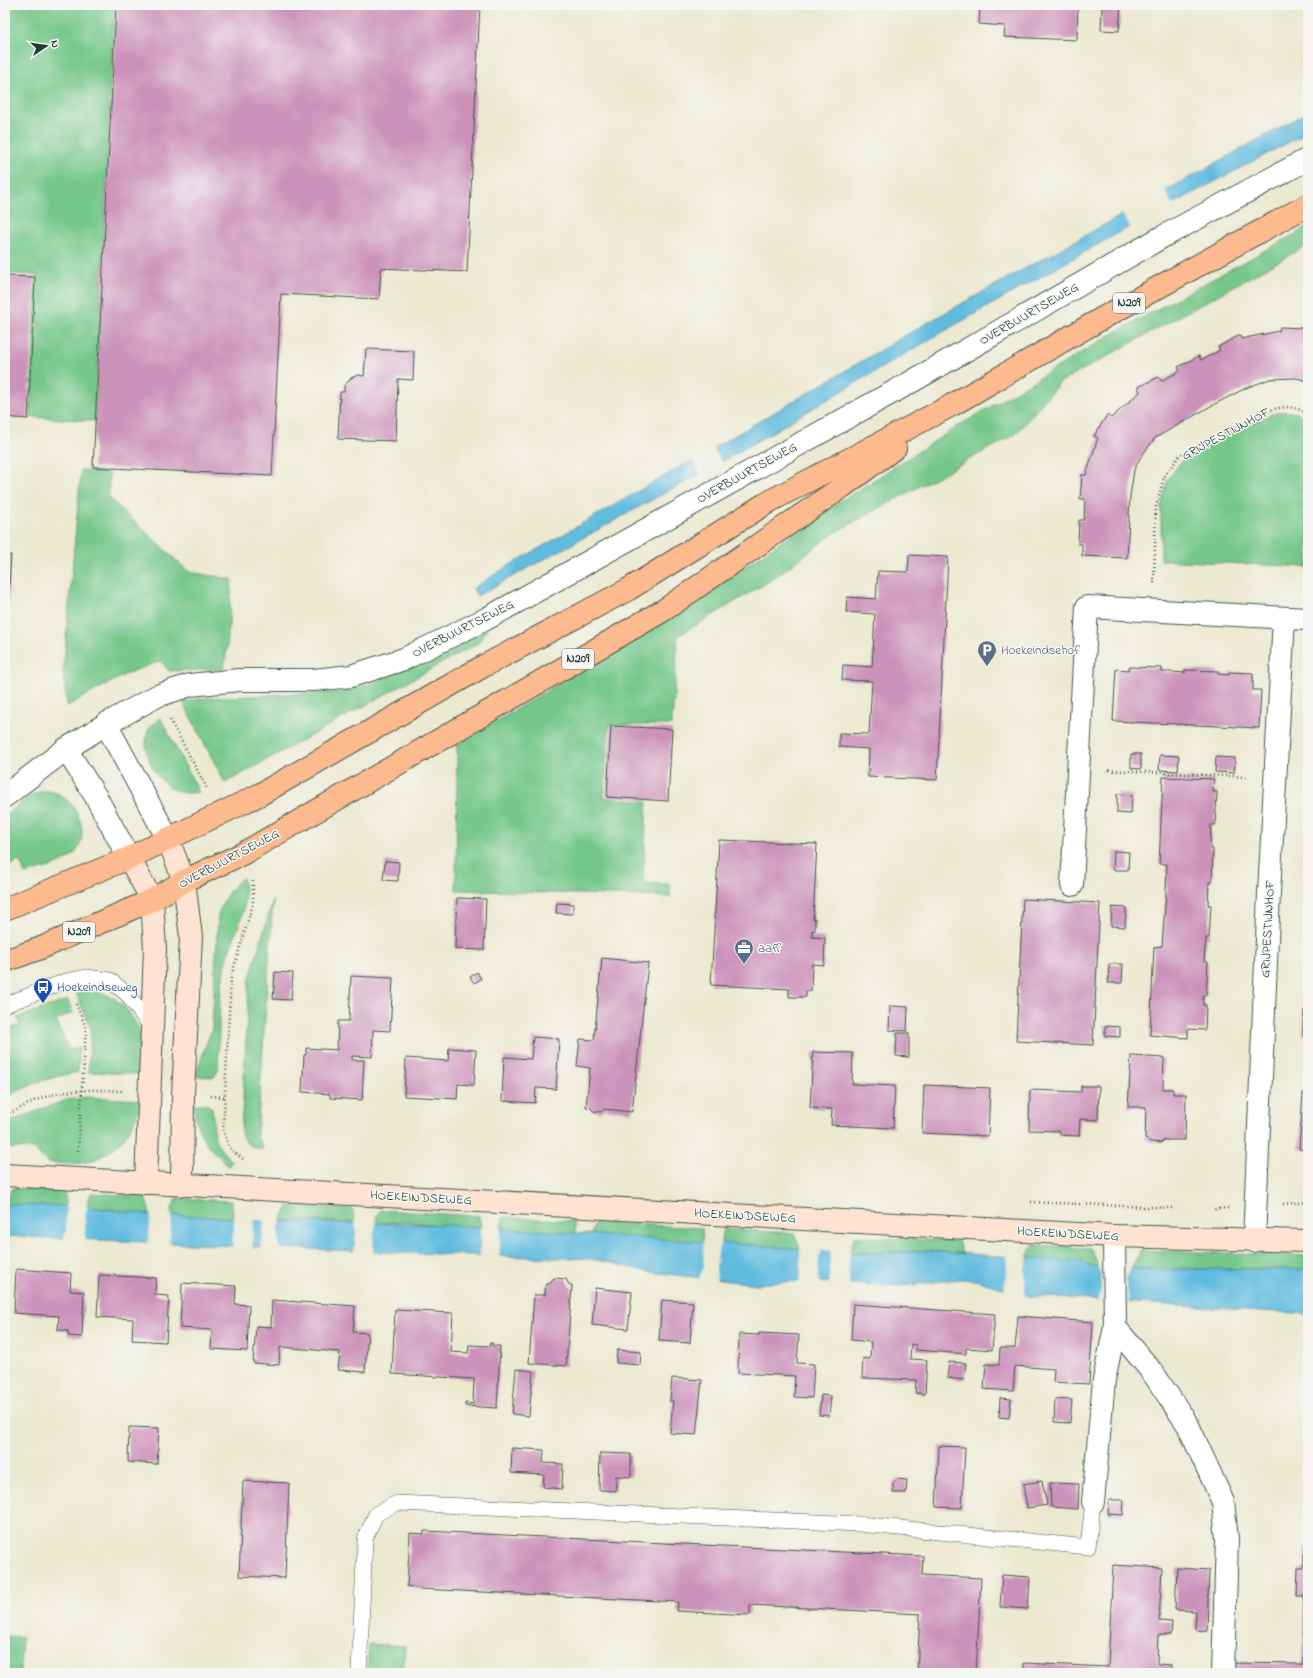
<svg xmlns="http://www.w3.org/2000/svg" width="1313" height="1678" font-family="'Indie Flower',sans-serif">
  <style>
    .green { fill: #74c78a; stroke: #4a825f }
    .water { fill: #61bcdf; stroke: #407c8a }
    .pier { fill: #ece9d1 }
    .building { fill: #cc93ba }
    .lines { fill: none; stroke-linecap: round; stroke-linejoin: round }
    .lane-casing { stroke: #3e574c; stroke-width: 16 }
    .street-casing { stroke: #3e574c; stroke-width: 24 }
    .secondary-casing { stroke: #3e574c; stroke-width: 24 }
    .primary-casing { stroke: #3e574c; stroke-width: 24 }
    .path { stroke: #3e574c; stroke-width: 2.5; stroke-dasharray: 1 3; stroke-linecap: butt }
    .lane { stroke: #fff; stroke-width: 15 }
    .street { stroke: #fff; stroke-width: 22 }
    .secondary { stroke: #fee3d2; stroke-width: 22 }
    .primary { stroke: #fcba8e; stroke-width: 22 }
    .labels { text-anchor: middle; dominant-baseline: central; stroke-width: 3; stroke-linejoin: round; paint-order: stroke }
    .shield { fill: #f6f6f2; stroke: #60746d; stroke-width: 1 }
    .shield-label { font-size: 12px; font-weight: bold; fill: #1f3d34 }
    .street-label { font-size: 13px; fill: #1f3d34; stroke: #f6f6f2 }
    .service-label { font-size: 13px; fill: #4e5e75; stroke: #f6f6f2; text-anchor: start }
    .transit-label { font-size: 13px; fill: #164399; stroke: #f6f6f2; text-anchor: start }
  </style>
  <rect width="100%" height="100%" fill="#f6f6f2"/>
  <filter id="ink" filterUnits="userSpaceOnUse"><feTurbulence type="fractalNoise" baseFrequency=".025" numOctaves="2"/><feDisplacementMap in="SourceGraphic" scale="8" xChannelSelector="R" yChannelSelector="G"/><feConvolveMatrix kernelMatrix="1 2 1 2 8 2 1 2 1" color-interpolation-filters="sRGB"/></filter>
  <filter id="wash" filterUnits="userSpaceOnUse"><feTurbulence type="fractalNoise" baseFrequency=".012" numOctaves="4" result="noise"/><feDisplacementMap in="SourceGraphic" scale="16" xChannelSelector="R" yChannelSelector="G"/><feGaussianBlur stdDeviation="0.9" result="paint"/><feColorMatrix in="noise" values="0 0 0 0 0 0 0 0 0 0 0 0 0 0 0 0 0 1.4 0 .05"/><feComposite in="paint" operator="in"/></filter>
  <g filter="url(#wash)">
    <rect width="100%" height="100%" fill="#ece9d1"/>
    <g class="green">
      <polygon points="5,5 114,5 95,421 30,417 37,275 5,273"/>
      <polygon points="1308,227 1308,245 1059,383 1016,434 837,531 771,580 678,636 672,725 609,725 604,798 647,802 643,883 670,884 670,897 456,890 457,745 679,611 833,506 960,425 1121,329"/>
      <polygon points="1283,411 1298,413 1308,420 1308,567 1161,560 1161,506 1168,479 1183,459 1269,415"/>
      <polygon points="81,470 109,472 109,498 189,572 232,579 228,640 224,669 169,671 161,661 128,673 67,706 63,672"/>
      <polygon points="487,629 478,643 225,783 183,702 205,698 342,692 371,684"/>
      <path d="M160,717L199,792C192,793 184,794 177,791C157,784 140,752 148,731C151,726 156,721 160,717Z"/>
      <path d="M42,791C46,791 51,791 54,792C77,799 93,837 73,855C61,866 41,869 25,874L20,861L5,867V815L30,796Z"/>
      <path d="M243,878C251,915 232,933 225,966C218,1000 219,1036 218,1070L214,1077L195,1076L212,1028L218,917C222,900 229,889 243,878Z"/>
      <path d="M273,900L257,1136L263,1149C251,1147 245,1145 241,1133L249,981Z"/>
      <path d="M75,990C101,990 118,995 132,1017C136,1023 140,1030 140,1037C141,1049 140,1062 140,1074L88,1072L91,1029Z"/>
      <polygon points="68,1000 73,1013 56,1020 69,1050 79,1047 78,1072 59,1076 38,1082 5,1097 5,1030 20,1025 17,1018"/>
      <path d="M86,1097L141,1100C135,1134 109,1162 73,1164C65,1164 57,1163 48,1163L34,1149L5,1148V1123L66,1100Z"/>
      <path d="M194,1104H206L212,1108C216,1135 209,1140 232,1161L229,1166C208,1148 194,1132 194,1104Z"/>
      <polygon points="12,1188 64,1191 67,1207 5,1204"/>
      <polygon points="91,1193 145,1196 150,1214 86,1207"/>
      <polygon points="176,1198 231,1201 234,1218 170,1215"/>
      <polygon points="288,1206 353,1209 355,1223 281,1220"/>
      <polygon points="381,1210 479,1216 481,1228 403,1222 376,1223 377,1215"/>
      <polygon points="503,1217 574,1221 576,1234 501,1229"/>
      <polygon points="595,1222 702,1228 703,1242 591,1235"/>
      <polygon points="723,1229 794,1233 800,1249 720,1243"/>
      <polygon points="855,1236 958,1241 962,1253 925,1251 849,1253"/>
      <polygon points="1033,1245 1090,1248 1096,1259 1097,1267 1027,1257"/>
      <polygon points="1142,1250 1308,1256 1308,1269 1130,1269"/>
      <polygon points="5,1636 22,1637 20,1673 5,1673"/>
      <polygon points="369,1644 405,1646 403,1673 367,1673"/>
    </g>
    <g class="water">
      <polygon points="1308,112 1308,132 1122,231 932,338 725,460 477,596 473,589 503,569 717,446 925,324"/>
      <polygon points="5,1204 86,1207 147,1214 234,1218 252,1221 453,1225 795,1248 851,1254 925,1251 1084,1262 1088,1266 1148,1269 1308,1269 1308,1314 1029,1296 975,1280 960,1279 900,1286 795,1281 757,1284 650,1272 593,1259 380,1252 5,1236"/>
    </g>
    <g class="pier">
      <polygon points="1164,189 1173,206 1131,228 1121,212"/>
      <polygon points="713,447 722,463 701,475 692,459"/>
      <polygon points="66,1205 88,1205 85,1215 85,1242 63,1240 66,1232"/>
      <polygon points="151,1212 172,1213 169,1246 148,1245"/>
      <polygon points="233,1216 254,1219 252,1249 232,1248 234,1225"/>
      <polygon points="262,1218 282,1218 279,1228 279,1250 261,1249 264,1225"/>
      <polygon points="355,1221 377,1221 374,1232 373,1254 354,1253 356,1232"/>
      <polygon points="481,1226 501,1227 499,1258 480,1258"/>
      <polygon points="703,1241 722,1242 718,1252 716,1268 717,1282 698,1280 704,1267"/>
      <polygon points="800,1247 823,1249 819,1257 818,1277 821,1284 798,1284 801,1275"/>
      <polygon points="830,1249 851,1251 849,1260 849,1286 827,1285 830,1276"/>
      <polygon points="1006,1255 1028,1257 1025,1269 1025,1297 1004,1291 1007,1267"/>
      <polygon points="1097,1266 1131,1267 1126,1279 1129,1304 1097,1301 1101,1290 1101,1276"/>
    </g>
    <g id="blocks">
      <g class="building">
        <polygon points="116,5 480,5 467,272 381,268 379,299 281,294 272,476 93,467"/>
        <polygon points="980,5 1078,5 1077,40 1004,37 1005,26 979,24"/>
        <polygon points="1102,5 1121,5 1119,31 1101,30"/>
        <polygon points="5,276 35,277 28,419 5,417"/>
        <polygon points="1280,327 1304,328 1303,333 1308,334 1308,381 1296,378 1270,379 1246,388 1211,406 1155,438 1140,458 1134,470 1130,496 1127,558 1082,556 1082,544 1078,544 1079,520 1084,520 1085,499 1080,499 1082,475 1086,475 1098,438 1094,436 1107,415 1111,418 1140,392 1138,387 1159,377 1161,381 1180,371 1178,367 1199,356 1201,360 1211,355 1220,350 1218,347 1240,335 1241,339 1279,331"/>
        <polygon points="366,349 414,351 413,380 398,379 396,441 338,439 340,392 344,392 344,386 351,378 358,375 364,376"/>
        <polygon points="5,555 11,555 6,632 5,632"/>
        <polygon points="909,555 948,557 937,780 868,777 869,749 839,747 839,733 869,734 872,681 842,680 843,665 872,667 875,614 846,612 847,597 876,599 878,571 908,572"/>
        <polygon points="1129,667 1162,668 1162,672 1173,672 1185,673 1185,670 1218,671 1218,674 1229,675 1229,672 1253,673 1253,690 1261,690 1259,728 1113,721 1116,669 1129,670"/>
        <polygon points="611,726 672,729 668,801 607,797"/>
        <polygon points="1131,754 1141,754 1141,769 1131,768"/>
        <polygon points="1160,755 1179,756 1178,771 1159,770"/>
        <polygon points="1216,757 1235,758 1234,773 1215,772"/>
        <polygon points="1163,777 1214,779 1213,792 1217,792 1215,825 1211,825 1210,849 1213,849 1212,882 1209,882 1208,905 1211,905 1209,938 1206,938 1204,961 1208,962 1206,995 1203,995 1203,1005 1206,1005 1205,1030 1188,1029 1188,1038 1150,1035 1154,947 1162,946 1166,891 1167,864 1159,864"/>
        <polygon points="1117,794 1132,795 1131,814 1117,813"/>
        <polygon points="719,840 817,844 813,919 815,919 815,931 812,930 812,937 825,938 824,965 812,964 811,991 806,991 806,997 789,997 789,989 711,985"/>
        <polygon points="1114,851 1129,852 1128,870 1113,870"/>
        <polygon points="385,861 399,862 398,881 383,880"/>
        <polygon points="457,898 486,899 484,950 455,949"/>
        <polygon points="1023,899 1100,903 1093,1045 1016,1041"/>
        <polygon points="557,903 573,904 573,914 556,913"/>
        <polygon points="1112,907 1126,908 1125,927 1111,926"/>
        <polygon points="602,958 648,963 632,1112 604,1109 601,1112 593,1111 591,1108 586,1107 590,1068 577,1066 580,1039 594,1040"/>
        <polygon points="1109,964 1123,964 1122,983 1108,983"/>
        <polygon points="1307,968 1308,968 1308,1000 1305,1000"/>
        <polygon points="275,972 293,973 291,1000 273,999"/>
        <polygon points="477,972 481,979 474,983 470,977"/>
        <polygon points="351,976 393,978 390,1031 373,1030 372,1057 352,1056 352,1060 364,1060 362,1100 330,1098 330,1094 302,1092 304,1055 306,1055 306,1048 337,1050 338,1021 349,1021"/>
        <polygon points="890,1006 908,1007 907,1031 889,1030"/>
        <polygon points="1304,1010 1308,1010 1308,1035 1303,1035"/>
        <polygon points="1105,1026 1120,1027 1120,1037 1105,1036"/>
        <polygon points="897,1033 909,1033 909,1057 896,1056"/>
        <polygon points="533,1037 559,1039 556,1089 536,1088 535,1103 502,1101 504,1057 531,1059"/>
        <polygon points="449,1048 476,1050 474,1085 458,1084 457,1099 404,1096 406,1058 448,1061"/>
        <polygon points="813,1052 853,1053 852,1084 895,1086 893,1128 831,1125 832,1109 810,1108"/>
        <polygon points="1131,1056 1164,1058 1163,1089 1173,1089 1173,1094 1186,1094 1185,1140 1164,1140 1161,1143 1151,1142 1145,1139 1146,1107 1128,1107"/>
        <polygon points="924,1085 990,1088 988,1136 922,1133"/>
        <polygon points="1081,1086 1099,1086 1098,1120 1080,1119 1079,1136 1060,1135 1060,1131 1029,1130 1030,1090 1081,1092"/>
        <polygon points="1303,1093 1308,1093 1308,1150 1299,1149"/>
        <polygon points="16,1269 71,1273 70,1291 84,1292 82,1337 68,1336 68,1331 58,1330 59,1316 14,1313"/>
        <polygon points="99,1275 156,1278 155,1295 169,1296 166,1342 132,1340 133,1319 97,1317"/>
        <polygon points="554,1278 566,1279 570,1286 572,1286 566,1366 529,1363 534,1295 545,1295 546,1284 549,1284"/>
        <polygon points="182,1283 236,1286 235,1304 249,1305 247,1351 211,1349 212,1330 180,1328"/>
        <polygon points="595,1288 632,1292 628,1329 592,1325"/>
        <polygon points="272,1300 355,1306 353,1332 368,1333 365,1372 338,1370 340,1352 280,1347 279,1365 253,1363 256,1326 271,1327"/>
        <polygon points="662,1300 693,1302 690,1343 659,1341"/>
        <polygon points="853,1304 995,1314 992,1350 966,1348 966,1354 916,1350 916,1345 911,1344 910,1359 927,1360 925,1394 915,1393 916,1380 862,1378 863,1358 870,1359 871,1342 851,1340"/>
        <polygon points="395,1310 453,1313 451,1352 468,1353 469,1345 490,1346 490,1343 493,1343 493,1346 500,1346 497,1408 465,1406 465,1403 473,1404 474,1379 392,1374"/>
        <polygon points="1018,1316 1093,1322 1089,1384 1053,1382 1054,1369 1015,1366 1013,1391 984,1389 986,1364 999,1365 1000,1348 1015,1348"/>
        <polygon points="759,1333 799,1335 797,1363 814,1364 812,1398 794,1397 795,1376 738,1373 739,1334 759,1335"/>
        <polygon points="617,1350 641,1352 640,1365 616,1363"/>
        <polygon points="949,1362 966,1363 964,1380 947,1378"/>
        <polygon points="516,1369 533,1371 529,1416 512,1414"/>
        <polygon points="672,1378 702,1380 696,1435 670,1433 673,1401 670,1401"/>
        <polygon points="821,1395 831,1396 829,1416 819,1415"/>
        <polygon points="1000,1398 1011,1399 1009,1418 999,1417"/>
        <polygon points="1055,1399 1072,1400 1070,1423 1054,1422"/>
        <polygon points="129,1427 159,1428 157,1464 128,1462"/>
        <polygon points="939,1446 965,1447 962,1508 936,1507"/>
        <polygon points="512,1448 544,1450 543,1463 563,1464 562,1489 543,1487 544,1475 511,1473"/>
        <polygon points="600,1453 631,1454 631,1477 616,1476 616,1491 599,1490"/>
        <polygon points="898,1479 907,1480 906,1493 893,1493 893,1483"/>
        <polygon points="243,1481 289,1483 285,1578 239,1576"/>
        <polygon points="1042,1481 1047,1505 1027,1508 1023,1484"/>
        <polygon points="1050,1483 1079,1484 1078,1509 1051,1507"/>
        <polygon points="1109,1500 1124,1500 1123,1515 1108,1514"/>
        <polygon points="424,1531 923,1556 922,1575 981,1578 976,1673 917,1673 920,1614 750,1605 750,1615 677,1611 678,1602 421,1589 407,1586 410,1533 424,1534"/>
        <polygon points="1304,1548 1308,1548 1308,1673 1231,1673 1231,1663 1303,1664 1304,1596 1297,1596 1298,1568 1304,1568"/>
        <polygon points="1113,1565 1162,1568 1159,1621 1172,1622 1171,1635 1158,1635 1157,1664 1171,1665 1170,1673 1024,1673 1024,1663 1108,1667"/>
        <polygon points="1177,1568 1209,1570 1207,1631 1195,1630 1196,1611 1175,1610"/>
        <polygon points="1002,1575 1030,1577 1028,1609 1000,1607"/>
      </g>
    </g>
  </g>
  <g filter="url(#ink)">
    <use href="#blocks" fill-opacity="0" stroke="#3e574c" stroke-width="1"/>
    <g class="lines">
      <defs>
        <g id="lane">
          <polyline points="5,1005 66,981 86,977 110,980 128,995 153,1030"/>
          <polyline points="359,1673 365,1539 376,1514 397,1503 859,1524 1088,1547 1093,1502"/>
        </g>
        <g id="street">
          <polyline points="106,724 168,839"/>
          <polyline points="66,749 96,797 129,858"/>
          <polyline points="5,796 66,749 106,724 157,696 190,685 239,680 314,680 351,676 404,659 486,619 911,382 1162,237 1308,159"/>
          <polyline points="1072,885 1087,607 1308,619"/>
          <polyline points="1254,1241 1269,893 1284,618"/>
          <polyline points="1115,1327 1153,1373 1188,1425 1223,1502 1227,1539 1223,1673"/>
          <polyline points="1093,1502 1104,1380 1115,1327 1114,1236"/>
        </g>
        <g id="secondary">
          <polyline points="168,839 184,881 191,937 183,1094 182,1184"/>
          <polyline points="129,858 152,900 155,949 146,1183"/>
          <polyline points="5,1175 1114,1236 1308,1241"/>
        </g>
        <g id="primary">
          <polyline points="5,909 129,858 259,795 482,667 629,589 770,501 952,405 1108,315 1308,205"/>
          <polyline points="5,961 41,948 152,900 184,881 242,854 664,610 842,487 895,448"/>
        </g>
      </defs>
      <use href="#lane" class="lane-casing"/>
      <use href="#street" class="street-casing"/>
      <use href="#secondary" class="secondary-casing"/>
      <use href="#primary" class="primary-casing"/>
      <g class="path">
        <path d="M1154,583L1156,506L1164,477L1180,455L1267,411C1282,406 1294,405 1308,414"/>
        <polyline points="170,720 208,790"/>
        <polyline points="1105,770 1248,777"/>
        <polyline points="76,1004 86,1028 78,1151"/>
        <polyline points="211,1096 224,1097"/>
        <path d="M5,1114C16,1112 25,1105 36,1100C64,1089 92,1089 122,1091"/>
        <polyline points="243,1159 231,1150 223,1131 231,977 253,904 253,880"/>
        <polyline points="1031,1202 1172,1208"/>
        <polyline points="1283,1204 1308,1202"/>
        <polyline points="1215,1209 1228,1208"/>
      </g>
      <use href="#lane" class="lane"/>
      <use href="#street" class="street"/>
      <use href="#secondary" class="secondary"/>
      <use href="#primary" class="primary"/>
    </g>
  </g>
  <defs>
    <symbol id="parking-pin" viewBox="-11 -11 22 30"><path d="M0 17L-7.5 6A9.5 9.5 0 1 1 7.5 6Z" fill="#5c6f8a" stroke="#f6f6f2"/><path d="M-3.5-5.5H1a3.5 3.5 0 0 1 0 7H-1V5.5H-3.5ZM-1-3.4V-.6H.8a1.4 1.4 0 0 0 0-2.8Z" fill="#fff"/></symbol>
    <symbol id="office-pin" viewBox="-11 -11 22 30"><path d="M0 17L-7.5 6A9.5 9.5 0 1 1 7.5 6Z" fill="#5c6f8a" stroke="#f6f6f2"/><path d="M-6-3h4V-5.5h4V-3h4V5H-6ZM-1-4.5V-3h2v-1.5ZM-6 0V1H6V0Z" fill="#fff"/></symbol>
    <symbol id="bus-pin" viewBox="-11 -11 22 30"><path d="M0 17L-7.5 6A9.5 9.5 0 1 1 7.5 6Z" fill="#1a4fb4" stroke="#f6f6f2"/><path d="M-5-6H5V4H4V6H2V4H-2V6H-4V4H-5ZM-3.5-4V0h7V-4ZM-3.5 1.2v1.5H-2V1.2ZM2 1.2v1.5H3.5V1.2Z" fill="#fff"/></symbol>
  </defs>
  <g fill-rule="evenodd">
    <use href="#parking-pin" x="976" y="639" width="22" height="30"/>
    <use href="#office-pin" x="733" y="937" width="22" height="30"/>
    <use href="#bus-pin" x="32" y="976" width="22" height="30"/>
  </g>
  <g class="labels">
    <g class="shield">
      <rect x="1113" y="293" width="32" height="20" rx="3"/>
      <rect x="562" y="649" width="32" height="20" rx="3"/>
      <rect x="63" y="922" width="32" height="20" rx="3"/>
    </g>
    <g class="shield-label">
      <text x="1129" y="303">N209</text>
      <text x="578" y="659">N209</text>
      <text x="79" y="932">N209</text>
    </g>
    <g class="street-label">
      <text transform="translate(1029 314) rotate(-30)">OVERBUURTSEWEG</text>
      <text transform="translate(1226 434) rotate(-28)">GRIJPESTIJNHOF</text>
      <text transform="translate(747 473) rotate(-29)">OVERBUURTSEWEG</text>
      <text transform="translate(463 629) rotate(-27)">OVERBUURTSEWEG</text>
      <text transform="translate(229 859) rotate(-28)">OVERBUURTSEWEG</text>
      <text transform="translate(1268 929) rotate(-87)">GRIJPESTIJNHOF</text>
      <text transform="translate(421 1198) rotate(3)">HOEKEINDSEWEG</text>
      <text transform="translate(745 1216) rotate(3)">HOEKEINDSEWEG</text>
      <text transform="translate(1068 1234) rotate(3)">HOEKEINDSEWEG</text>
    </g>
    <g class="service-label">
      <text x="1001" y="650">Hoekeindsehof</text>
      <text x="758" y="948">aaff</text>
    </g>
    <g class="transit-label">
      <text x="57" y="987">Hoekeindseweg</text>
    </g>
  </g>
  <rect width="1313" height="1678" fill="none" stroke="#f6f6f2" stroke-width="20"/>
  <g transform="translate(46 46) rotate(77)" stroke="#f6f6f2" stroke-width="3" paint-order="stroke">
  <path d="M0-3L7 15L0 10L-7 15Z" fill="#1f3d34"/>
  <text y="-6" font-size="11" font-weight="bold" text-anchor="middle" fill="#1f3d34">N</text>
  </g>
</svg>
